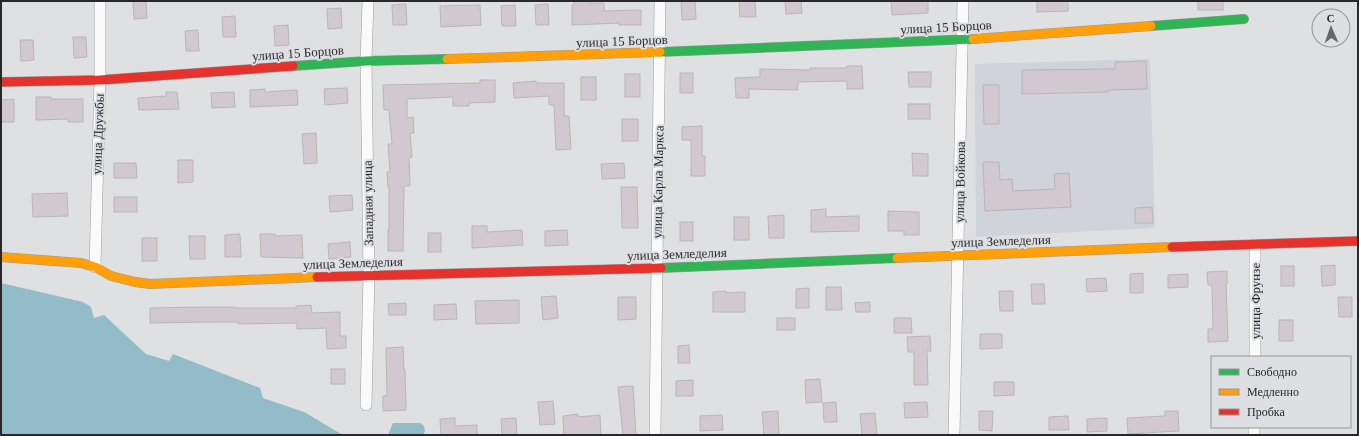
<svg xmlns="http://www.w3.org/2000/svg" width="1359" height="436" font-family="Georgia,serif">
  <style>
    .built { fill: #d1d3db }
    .water { fill: #93bbc8 }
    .building { fill: #d1c9cf; stroke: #b6b6b7 }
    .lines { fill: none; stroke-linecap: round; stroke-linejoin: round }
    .street-casing { stroke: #9b9b9d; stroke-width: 12 }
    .fast-casing { stroke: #9b9b9d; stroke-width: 10 }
    .slow-casing { stroke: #9b9b9d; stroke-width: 10 }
    .jam-casing { stroke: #9b9b9d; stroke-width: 10 }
    .street { stroke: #fafafb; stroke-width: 11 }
    .fast { stroke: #30b455; stroke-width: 9 }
    .slow { stroke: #ff9f0a; stroke-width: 9 }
    .jam { stroke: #e5322d; stroke-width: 9 }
    .labels { text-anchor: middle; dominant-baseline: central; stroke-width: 4; stroke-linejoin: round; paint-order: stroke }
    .street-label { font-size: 13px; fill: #28282a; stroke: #dedfe3 }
  </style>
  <rect width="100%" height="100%" fill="#dfe0e2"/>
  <polygon class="built" points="1150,59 1155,228 976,237 975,64"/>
  <g class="water">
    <polygon points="1,283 83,302 91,307 94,318 104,315 146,354 169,361 173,354 260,388 263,398 304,412 343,435 1,435"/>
    <polygon points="393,423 420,423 424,426 425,431 423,435 388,435"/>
  </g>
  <g class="building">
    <polygon points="133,1 146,1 147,18 134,19"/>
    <polygon points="574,1 588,1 588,3 604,3 604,11 641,10 641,25 619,25 619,23 572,25 572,5 574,5"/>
    <polygon points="681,1 695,1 696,19 682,20"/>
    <polygon points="739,1 755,1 756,17 740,17"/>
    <polygon points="785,1 801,1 802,13 786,14"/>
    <polygon points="891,1 928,1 928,13 892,15"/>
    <polygon points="1037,1 1068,1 1068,11 1037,12"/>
    <rect x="1198" y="1" width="25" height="9"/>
    <polygon points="406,4 407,25 393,25 392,5"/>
    <polygon points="548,4 549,25 536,25 535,5"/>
    <polygon points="480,5 481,25 441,27 440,6"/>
    <polygon points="515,5 516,26 502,26 501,6"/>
    <polygon points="341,8 342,28 328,29 327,9"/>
    <polygon points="235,16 236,37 223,37 222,17"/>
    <polygon points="288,25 289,45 275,46 274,26"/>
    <polygon points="198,30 199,51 186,51 185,31"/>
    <polygon points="73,37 86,37 87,57 74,58"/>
    <polygon points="20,40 33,40 34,60 21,61"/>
    <polygon points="1146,61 1147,89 1108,90 1108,92 1022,94 1022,70 1115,69 1115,62"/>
    <polygon points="847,66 862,66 863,89 847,89 847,81 798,82 798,90 749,89 749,98 736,98 735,78 760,77 760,69 810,70 810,68 847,68"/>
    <polygon points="908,72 931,72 931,87 909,87"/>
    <rect x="680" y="73" width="13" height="20"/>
    <rect x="625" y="74" width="15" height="23"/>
    <rect x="581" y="77" width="15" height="23"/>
    <polygon points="480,80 495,80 495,102 469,103 469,106 453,106 453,97 407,99 407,118 413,117 414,133 410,133 412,157 409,158 410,186 404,186 403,251 388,251 388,229 389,229 389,187 388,187 387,172 390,172 388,144 392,144 389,110 384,110 383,85 480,83"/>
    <polygon points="536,81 536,83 564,83 564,116 569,116 571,149 556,150 554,105 549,105 549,96 514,98 513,83"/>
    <polygon points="983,85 999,85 999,124 984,124"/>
    <polygon points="347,88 348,103 325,105 324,89"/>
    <polygon points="265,89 265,92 297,90 298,105 250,107 250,90"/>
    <polygon points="166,92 177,92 179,109 139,110 138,98 166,96"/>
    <polygon points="234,92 235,107 212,108 211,93"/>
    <polygon points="36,97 51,97 51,99 83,99 83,122 68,122 68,119 36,120"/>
    <polygon points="14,99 14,122 1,122 1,100"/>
    <rect x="908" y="104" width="22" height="15"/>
    <rect x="622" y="119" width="16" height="22"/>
    <polygon points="702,126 702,156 705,156 705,176 691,176 691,140 682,140 682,127"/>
    <polygon points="316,133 317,163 304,164 302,134"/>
    <polygon points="912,153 928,154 928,176 913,176"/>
    <polygon points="178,160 193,160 193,182 178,183"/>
    <polygon points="983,162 999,162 1000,180 1012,179 1013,191 1055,189 1054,174 1069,173 1071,207 985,211"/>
    <polygon points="114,163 136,163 137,178 114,178"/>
    <polygon points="624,163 625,178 602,179 601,164"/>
    <polygon points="621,187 637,187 638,228 622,228"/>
    <polygon points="67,193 68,216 33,217 32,194"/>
    <polygon points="352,195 353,210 330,212 329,196"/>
    <rect x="114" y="197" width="23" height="15"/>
    <polygon points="1152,207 1153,223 1135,223 1135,208"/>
    <polygon points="826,209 826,217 859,216 859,231 811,232 811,210"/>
    <polygon points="888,211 919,212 919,235 904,235 904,231 888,231"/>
    <polygon points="784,215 784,238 769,238 768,216"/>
    <rect x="734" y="217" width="15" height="23"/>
    <rect x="680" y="222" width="13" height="19"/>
    <polygon points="472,226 487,226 487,232 522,230 523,245 472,248"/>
    <polygon points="567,230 568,245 545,246 545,231"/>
    <rect x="428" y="233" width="13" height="19"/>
    <polygon points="240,234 241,257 225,257 225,235"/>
    <polygon points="260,234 275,234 275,236 302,235 303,258 261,257"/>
    <polygon points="189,236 205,236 205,259 190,259"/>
    <rect x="142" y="238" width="15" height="23"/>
    <polygon points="350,242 351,257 329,259 328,244"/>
    <polygon points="1335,265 1335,285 1322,286 1321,266"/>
    <rect x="1281" y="266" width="13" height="20"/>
    <polygon points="1227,271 1227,284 1226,284 1228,341 1208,342 1208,329 1213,329 1212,285 1208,285 1207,272"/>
    <polygon points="1143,273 1143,293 1130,293 1130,274"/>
    <polygon points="1188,274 1188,287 1168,288 1168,275"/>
    <polygon points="1106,278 1107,291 1087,292 1086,279"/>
    <polygon points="1031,284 1044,284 1045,304 1032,304"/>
    <polygon points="826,287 841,287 842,310 826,310"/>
    <polygon points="809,288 809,308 796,308 796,289"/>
    <polygon points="726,291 726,293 745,292 745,312 713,312 713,292"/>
    <polygon points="999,291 1013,291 1013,311 1000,311"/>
    <polygon points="556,296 558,318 543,320 541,297"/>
    <polygon points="618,297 636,297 636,319 618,320"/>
    <polygon points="1338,297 1352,297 1352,317 1339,317"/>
    <polygon points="519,300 519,323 476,324 475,301"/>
    <polygon points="870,302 870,312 856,312 855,303"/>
    <polygon points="406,303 406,315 389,315 388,304"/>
    <polygon points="456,304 457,319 434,320 434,305"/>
    <polygon points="311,305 312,313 340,312 340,336 346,336 346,348 327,349 326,328 297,329 297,323 238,324 238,322 211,322 150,323 150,308 205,307 234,307 234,308 296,308 296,306"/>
    <rect x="777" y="318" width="18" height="12"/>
    <polygon points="894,318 911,318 912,333 894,333"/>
    <rect x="1279" y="320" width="14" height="21"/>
    <polygon points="980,334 1002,334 1002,348 980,349"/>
    <polygon points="930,336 931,351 927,351 928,385 914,385 914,352 908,352 907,337"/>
    <polygon points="689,345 690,363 678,363 678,346"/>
    <polygon points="403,347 404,370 405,370 406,410 383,411 383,396 387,395 386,348"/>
    <rect x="331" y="369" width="14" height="15"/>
    <polygon points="820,379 822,402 806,403 805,380"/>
    <polygon points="693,380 693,396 676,396 676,381"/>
    <polygon points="994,382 1014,382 1014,395 994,396"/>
    <polygon points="633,386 636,435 623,435 618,387"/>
    <polygon points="553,401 555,424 540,425 538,402"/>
    <polygon points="836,402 837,422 824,422 823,403"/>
    <polygon points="927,402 928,417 905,418 904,403"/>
    <polygon points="778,411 779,434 764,435 762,412"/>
    <polygon points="979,411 993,411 992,431 979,430"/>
    <polygon points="1165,411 1178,411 1179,431 1128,434 1127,418 1165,416"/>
    <polygon points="875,413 877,435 862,435 860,414"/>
    <polygon points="578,414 578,417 600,415 601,435 564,435 563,416"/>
    <polygon points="722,415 723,430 700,431 700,416"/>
    <polygon points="1068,416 1069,430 1049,430 1049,417"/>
    <polygon points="455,418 455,426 477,425 477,435 441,435 440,419"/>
    <polygon points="516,418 517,435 502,435 501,419"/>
    <polygon points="1107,418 1107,431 1087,432 1087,419"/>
  </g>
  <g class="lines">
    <defs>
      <g id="street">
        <polyline points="95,267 100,80 100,1"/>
        <polyline points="1255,357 1255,245"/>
        <polyline points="366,405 369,275 366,61 368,1"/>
        <polyline points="655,435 660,1"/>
        <polyline points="954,435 963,1"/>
        <polyline points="1254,435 1254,427"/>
      </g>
      <g id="fast">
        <polyline points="1151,26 1244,19"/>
        <polyline points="660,52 973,39"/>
        <polyline points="293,66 366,61 447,59"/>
        <polyline points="661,268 897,258"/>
      </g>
      <g id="slow">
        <polyline points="973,39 1151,26"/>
        <polyline points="447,59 660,52"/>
        <polyline points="1,257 81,263 95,267 111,276 135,282 150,284 317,277"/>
        <polyline points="897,258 1172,247"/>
      </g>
      <g id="jam">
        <polyline points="1,82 100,80 293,66"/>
        <polyline points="1172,247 1358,241"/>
        <polyline points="317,277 661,268"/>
      </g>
    </defs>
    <use href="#street" class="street-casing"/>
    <use href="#fast" class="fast-casing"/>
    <use href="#slow" class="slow-casing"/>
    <use href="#jam" class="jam-casing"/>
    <use href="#street" class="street"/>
    <use href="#fast" class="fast"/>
    <use href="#slow" class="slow"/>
    <use href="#jam" class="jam"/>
  </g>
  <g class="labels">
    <g class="street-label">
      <text transform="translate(946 27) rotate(-3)">улица 15 Борцов</text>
      <text transform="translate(622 41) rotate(-2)">улица 15 Борцов</text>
      <text transform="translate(298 53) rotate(-4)">улица 15 Борцов</text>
      <text transform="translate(98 134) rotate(-88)">улица Дружбы</text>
      <text transform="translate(658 182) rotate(-89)">улица Карла Маркса</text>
      <text transform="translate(960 182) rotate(-89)">улица Войкова</text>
      <text transform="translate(368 203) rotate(-91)">Западная улица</text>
      <text transform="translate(1001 241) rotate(-2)">улица Земледелия</text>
      <text transform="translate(677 254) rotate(-2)">улица Земледелия</text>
      <text transform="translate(353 263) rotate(-2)">улица Земледелия</text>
      <text transform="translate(1255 301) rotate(-90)">улица Фрунзе</text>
    </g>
  </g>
  <rect width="1359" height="436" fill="none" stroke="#28282a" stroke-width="4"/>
  <rect x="1211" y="356" width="140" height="72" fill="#dedfe3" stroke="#959699"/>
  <rect x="1219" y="369" width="20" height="6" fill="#30b455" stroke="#959699"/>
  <text x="1247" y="376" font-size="12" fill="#28282a">Свободно</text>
  <rect x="1219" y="389" width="20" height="6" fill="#ff9f0a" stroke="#959699"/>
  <text x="1247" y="396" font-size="12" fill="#28282a">Медленно</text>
  <rect x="1219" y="409" width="20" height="6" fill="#e5322d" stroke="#959699"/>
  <text x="1247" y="416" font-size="12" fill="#28282a">Пробка</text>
  <g transform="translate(1331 28) rotate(358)"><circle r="19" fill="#dedfe3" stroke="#959699"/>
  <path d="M0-3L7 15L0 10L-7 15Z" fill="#68686a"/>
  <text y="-6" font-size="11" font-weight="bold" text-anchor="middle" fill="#28282a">С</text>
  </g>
</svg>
